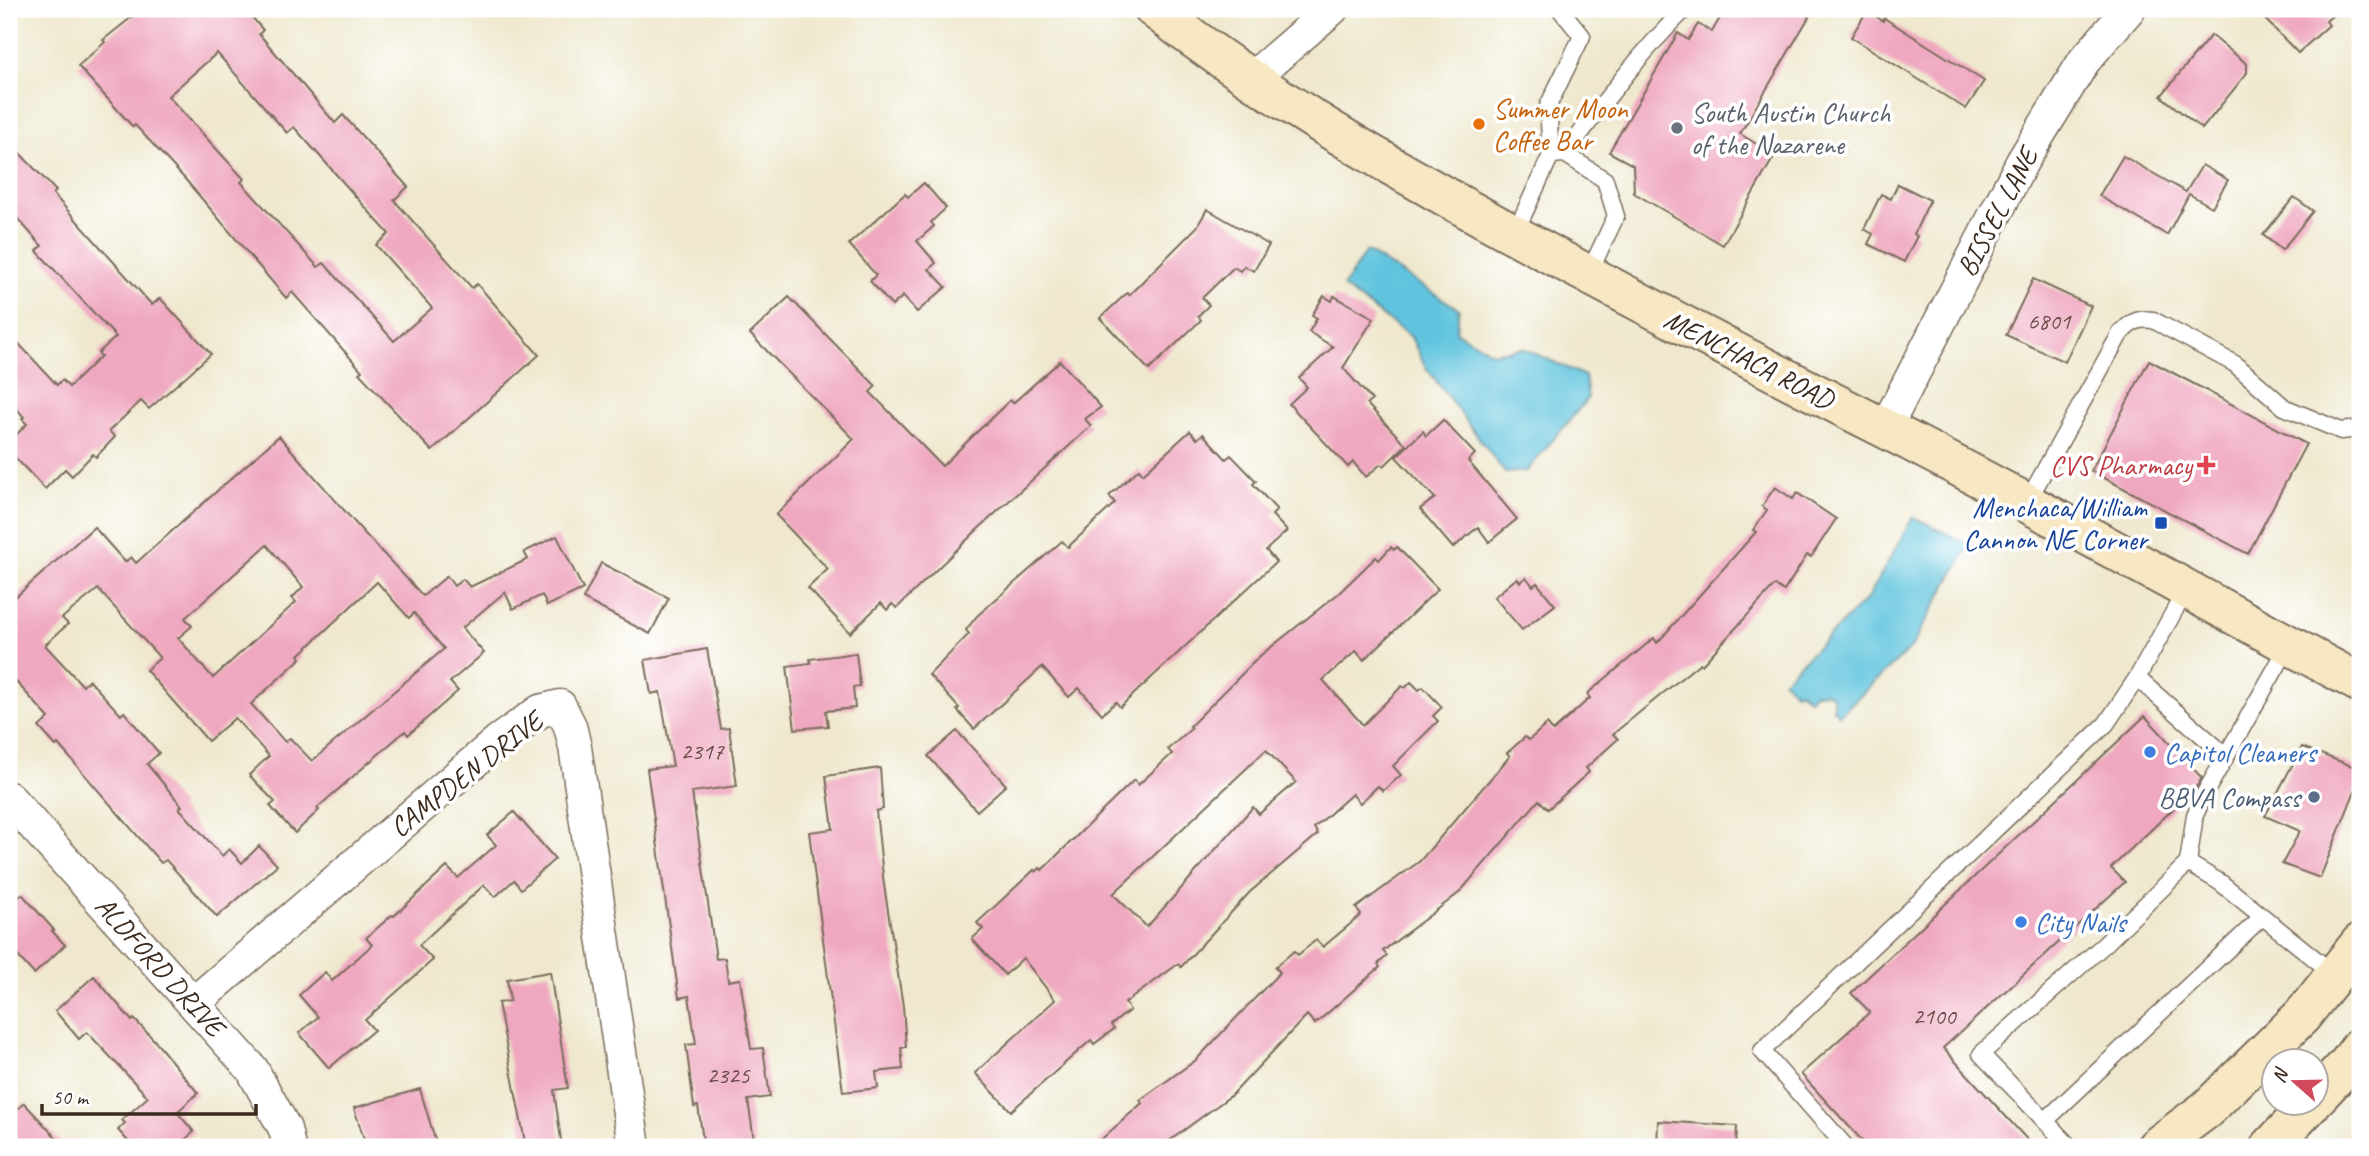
<svg xmlns="http://www.w3.org/2000/svg" width="2369" height="1156" font-family="Caveat,sans-serif">
  <style>
    .water { fill: #60c4de; stroke: #4e777e; stroke-width: 2 }
    .building { fill: #efa8c0; fill-rule: evenodd }
    .lines { fill: none; stroke-linecap: round; stroke-linejoin: round }
    .service-casing { stroke: #7a6c5c; stroke-width: 19 }
    .minor-casing { stroke: #7a6c5c; stroke-width: 35 }
    .secondary-casing { stroke: #7a6c5c; stroke-width: 42 }
    .service { stroke: #fff; stroke-width: 16 }
    .minor { stroke: #fff; stroke-width: 32 }
    .secondary { stroke: #f7e8c3; stroke-width: 38 }
    .food-dot { fill: #e8710a; stroke: #fff; stroke-width: 2.5 }
    .worship-dot { fill: #6b7280; stroke: #fff; stroke-width: 2.5 }
    .health-dot { fill: #e0444e; stroke: #fff; stroke-width: 2.5 }
    .transit-dot { fill: #1a4fb4; stroke: #fff; stroke-width: 2.5 }
    .shop-dot { fill: #3f7fe0; stroke: #fff; stroke-width: 2.5 }
    .service-dot { fill: #5c6f8a; stroke: #fff; stroke-width: 2.5 }
    .labels { text-anchor: middle; dominant-baseline: central; stroke-width: 7; stroke-linejoin: round; paint-order: stroke }
    .number-label { font-size: 24px; fill: #684a46 }
    .food-label { font-size: 28px; fill: #c56008; stroke: #fff; text-anchor: start }
    .worship-label { font-size: 28px; fill: #5b616d; stroke: #fff; text-anchor: start }
    .street-label { font-size: 28px; fill: #3b2a1e; stroke: #fff }
    .health-label { font-size: 28px; fill: #be3a42; stroke: #fff; text-anchor: end }
    .transit-label { font-size: 28px; fill: #164399; stroke: #fff; text-anchor: end }
    .shop-label { font-size: 28px; fill: #366cbe; stroke: #fff; text-anchor: start }
    .service-label { font-size: 28px; fill: #4e5e75; stroke: #fff; text-anchor: end }
  </style>
  <rect width="100%" height="100%" fill="#fff"/>
  <filter id="ink" filterUnits="userSpaceOnUse"><feTurbulence type="fractalNoise" baseFrequency=".0143" numOctaves="2"/><feDisplacementMap in="SourceGraphic" scale="14" xChannelSelector="R" yChannelSelector="G"/><feConvolveMatrix kernelMatrix="1 2 1 2 8 2 1 2 1" color-interpolation-filters="sRGB"/></filter>
  <filter id="wash" filterUnits="userSpaceOnUse"><feTurbulence type="fractalNoise" baseFrequency=".00686" numOctaves="4" result="noise"/><feDisplacementMap in="SourceGraphic" scale="28" xChannelSelector="R" yChannelSelector="G"/><feGaussianBlur stdDeviation="1.57" result="paint"/><feColorMatrix in="noise" values="0 0 0 0 0 0 0 0 0 0 0 0 0 0 0 0 0 1.4 0 .05"/><feComposite in="paint" operator="in"/></filter>
  <g filter="url(#wash)">
    <rect width="100%" height="100%" fill="#efe8ce"/>
    <g class="water">
      <polygon points="1366,251 1459,309 1456,332 1493,353 1523,348 1585,376 1588,398 1527,471 1505,473 1425,366 1411,337 1343,287"/>
      <polygon points="1913,517 1970,545 1910,649 1839,715 1833,709 1833,697 1827,692 1815,693 1809,699 1799,690 1795,692 1783,680 1868,598"/>
    </g>
    <g id="blocks">
      <g class="building">
        <path d="M142,9H245L263,30L259,34L335,123L343,115L408,187L394,200L472,288L477,284L539,355L432,451L359,373L362,371L292,292L286,298L185,179L135,125L133,127L78,66L105,42L103,40ZM217,53L287,133L294,127L389,234L376,245L432,308L394,341L324,263L318,267L241,182L244,179L168,96Z"/>
        <polygon points="1725,9 1795,9 1809,17 1740,134 1775,155 1723,245 1634,193 1633,165 1609,152 1678,33 1688,40 1698,24 1712,32"/>
        <polygon points="2255,9 2340,9 2326,21 2329,25 2298,53"/>
        <polygon points="1867,11 1883,21 1884,18 1984,81 1966,109 1851,37"/>
        <polygon points="2211,35 2247,64 2247,73 2202,129 2161,96"/>
        <polygon points="9,142 56,191 53,194 152,305 160,298 211,354 149,409 141,401 109,431 115,437 96,457 93,454 72,476 65,469 45,489 9,451 9,442 27,424 22,419 24,417 9,400 9,333 57,385 62,380 69,387 101,356 98,353 116,337 37,251 42,246 9,209"/>
        <polygon points="2123,156 2186,192 2202,165 2228,180 2212,207 2189,194 2167,235 2099,196"/>
        <polygon points="924,183 946,208 931,222 934,226 917,241 936,263 929,269 946,287 917,312 903,296 892,306 870,281 876,275 849,244 905,194 908,197"/>
        <polygon points="1898,184 1930,200 1914,234 1917,236 1904,262 1868,244 1873,234 1864,229 1881,194 1891,199"/>
        <polygon points="2294,197 2313,211 2282,250 2263,235"/>
        <polygon points="1207,209 1269,245 1254,271 1244,266 1240,271 1234,267 1202,298 1209,305 1198,316 1201,320 1149,370 1100,318 1127,293 1129,295 1197,227"/>
        <polygon points="2033,279 2091,306 2065,362 2006,335"/>
        <polygon points="1324,296 1332,301 1334,296 1374,318 1343,368 1372,400 1367,404 1406,445 1384,466 1381,464 1366,477 1353,462 1348,467 1289,404 1307,387 1299,378 1333,347 1309,332 1317,318 1312,315"/>
        <polygon points="789,297 876,386 870,392 942,466 1010,400 1013,403 1060,361 1101,407 1085,419 1091,426 976,531 897,608 892,604 887,610 881,603 850,633 808,588 828,569 776,515 854,439 750,334"/>
        <polygon points="2149,360 2306,444 2248,554 2091,471"/>
        <polygon points="1443,420 1475,454 1468,461 1517,519 1489,542 1478,527 1453,548 1420,509 1435,498 1396,457 1423,431 1426,436"/>
        <polygon points="1190,431 1197,439 1203,434 1226,459 1231,455 1256,481 1253,484 1277,510 1272,515 1287,531 1266,550 1276,562 1120,707 1116,702 1102,714 1079,688 1069,697 1042,667 974,729 957,710 959,708 929,675 969,634 966,630 977,616 1062,541 1068,547 1115,503 1109,496 1139,469 1143,474"/>
        <path d="M279,436L364,533L423,596L447,576L454,586L463,579L470,587L528,559L524,552L557,536L583,589L547,606L542,595L513,609L505,592L462,628L484,653L450,682L458,691L408,735L405,731L317,808L319,810L295,833L270,806L275,802L249,775L269,756L235,718L208,741L146,670L160,658L98,589L62,618L68,624L45,645L83,686L89,680L121,715L124,712L159,753L147,764L182,806L179,808L222,856L229,849L242,863L259,846L277,865L217,917L166,860L161,863L58,744L56,746L39,727L49,718L9,674V603L94,527L125,562L131,557L136,563ZM267,545L303,587L292,598L296,602L213,678L178,638L192,626L185,618ZM377,582L409,618L414,613L444,649L312,761L290,738L285,742L251,704L301,658L299,655Z"/>
        <polygon points="1775,487 1793,499 1797,493 1836,519 1811,557 1807,555 1784,591 1775,585 1702,665 1700,663 1613,734 1618,739 1586,768 1589,772 1548,809 1539,800 1459,893 1383,951 1387,956 1378,964 1380,967 1315,1024 1307,1015 1233,1094 1161,1147 1093,1147 1142,1103 1140,1100 1196,1060 1280,972 1275,967 1294,951 1298,955 1316,940 1323,947 1361,915 1356,908 1420,861 1510,756 1507,753 1525,737 1529,740 1547,724 1553,731 1590,698 1587,694 1654,638 1657,643 1756,532 1753,530 1767,510 1762,506"/>
        <path d="M1391,547L1394,550L1397,547L1438,589L1364,660L1356,651L1323,680L1363,725L1402,686L1405,688L1411,682L1419,690L1423,687L1442,707L1433,716L1438,721L1393,766L1401,775L1383,791L1378,786L1360,803L1352,794L1314,828L1318,834L1250,892L1181,967L1178,964L1125,1003L1130,1010L1111,1025L1114,1029L1094,1044L1091,1040L1011,1111L975,1073L1055,1000L1023,958L1005,975L972,939L983,929L977,923L1034,870L1036,872L1040,868L1042,870L1134,780L1138,785L1172,754L1168,749L1192,728L1190,726L1261,655L1339,593L1376,557L1379,560ZM1266,750L1296,782L1259,814L1253,807L1147,927L1113,894Z"/>
        <polygon points="601,563 669,598 650,634 583,599"/>
        <polygon points="1526,577 1533,586 1537,583 1555,605 1522,630 1494,597 1517,578 1520,582"/>
        <polygon points="707,649 721,729 729,728 737,786 692,792 716,959 725,958 728,981 740,979 751,1049 763,1048 770,1097 748,1100 755,1147 704,1147 698,1106 694,1107 686,1045 696,1044 689,996 679,998 647,769 673,766 660,692 651,694 645,660"/>
        <polygon points="856,653 860,686 853,687 855,708 826,711 828,726 795,729 787,666 811,663 810,659"/>
        <polygon points="2145,716 2202,778 2197,786 2111,868 2125,882 1943,1048 2034,1147 1868,1147 1801,1074 1870,1012 1851,993"/>
        <polygon points="957,731 1006,785 977,811 928,756"/>
        <polygon points="2302,747 2360,769 2360,778 2320,878 2282,864 2300,831 2265,816"/>
        <polygon points="880,768 883,809 876,811 884,885 903,1006 906,1047 901,1048 903,1069 876,1072 878,1088 843,1092 809,832 833,829 826,776"/>
        <polygon points="514,812 555,859 521,889 514,880 495,897 484,885 419,945 433,960 365,1020 374,1030 329,1068 299,1033 318,1017 299,995 325,972 332,981 372,945 366,938 392,915 394,916 447,867 458,878 496,845 487,835"/>
        <polygon points="22,894 54,930 52,931 65,945 34,974 9,946 9,906"/>
        <polygon points="550,972 568,1088 554,1090 562,1147 526,1147 498,1003 510,1001 507,979"/>
        <polygon points="94,976 132,1021 134,1019 154,1040 198,1093 177,1112 194,1132 176,1147 133,1147 118,1130 125,1123 122,1120 148,1097 87,1032 79,1039 55,1011"/>
        <polygon points="420,1089 436,1143 423,1147 386,1147 384,1140 366,1145 354,1108"/>
        <polygon points="24,1103 65,1147 9,1147 9,1117"/>
        <polygon points="1658,1121 1737,1126 1736,1147 1657,1147"/>
      </g>
    </g>
  </g>
  <g filter="url(#ink)">
    <use href="#blocks" fill-opacity="0" stroke="#7a6c5c" stroke-width="2"/>
    <g class="lines">
      <defs>
        <g id="service">
          <path d="M1565,154C1603,103 1640,53 1685,9"/>
          <polyline points="1551,155 1548,106 1582,36 1560,9"/>
          <polyline points="1514,235 1551,155 1565,154 1605,180 1616,216 1588,275"/>
          <path d="M2026,504L2120,334C2131,322 2137,318 2153,320L2235,364L2284,407L2341,431L2360,429"/>
          <polyline points="2137,678 2226,756"/>
          <polyline points="2188,863 2195,815 2205,793 2289,645"/>
          <polyline points="2045,1121 2262,917"/>
          <polyline points="1846,1147 1762,1051 2106,724 2137,678 2186,590"/>
          <polyline points="2070,1147 1981,1054 2105,944 2188,863 2221,883 2335,975"/>
        </g>
        <g id="minor">
          <polyline points="1250,80 1332,9"/>
          <polyline points="1885,429 2022,162 2084,61 2129,9"/>
          <polyline points="9,798 252,1069 285,1129 289,1147"/>
          <polyline points="194,1003 498,741 540,711 560,706 570,726 575,747 634,1147"/>
        </g>
        <g id="secondary">
          <path d="M1154,9C1257,89 1368,154 1482,217C1614,290 1748,359 1882,427C2043,509 2201,598 2360,683"/>
          <polyline points="2316,1098 2347,1065 2360,1047"/>
          <polyline points="2156,1147 2207,1109 2302,1016 2360,943"/>
          <polyline points="2270,1147 2311,1104"/>
        </g>
      </defs>
      <use href="#service" class="service-casing"/>
      <use href="#minor" class="minor-casing"/>
      <use href="#secondary" class="secondary-casing"/>
      <use href="#service" class="service"/>
      <use href="#minor" class="minor"/>
      <use href="#secondary" class="secondary"/>
    </g>
  </g>
  <circle class="food-dot" cx="1479" cy="124" r="7"/>
  <circle class="worship-dot" cx="1677" cy="128" r="7"/>
  <path class="health-dot" d="M2202.5 454.5h7v7h7v7h-7v7h-7v-7h-7v-7h7z"/>
  <rect class="transit-dot" x="2154" y="516" width="14" height="14" rx="3.5"/>
  <g class="shop-dot">
    <circle cx="2150" cy="752" r="7"/>
    <circle cx="2021" cy="922" r="7"/>
  </g>
  <circle class="service-dot" cx="2314" cy="797" r="7"/>
  <g class="labels">
    <g class="number-label">
      <text x="2049" y="321">6801</text>
      <text x="702" y="751">2317</text>
      <text x="1934" y="1016">2100</text>
      <text x="728" y="1075">2325</text>
    </g>
    <g class="food-label">
      <text x="1493" y="108">Summer Moon<tspan x="1493" dy="32">Coffee Bar</tspan></text>
    </g>
    <g class="worship-label">
      <text x="1691" y="112">South Austin Church<tspan x="1691" dy="32">of the Nazarene</tspan></text>
    </g>
    <g class="street-label">
      <text transform="translate(1997 212) rotate(-62)">BISSEL LANE</text>
      <text transform="translate(1749 359) rotate(27)">MENCHACA ROAD</text>
      <text transform="translate(466 774) rotate(-38)">CAMPDEN DRIVE</text>
      <text transform="translate(160 966) rotate(48)">ALDFORD DRIVE</text>
    </g>
    <g class="health-label">
      <text x="2192" y="465">CVS Pharmacy</text>
    </g>
    <g class="transit-label">
      <text x="2147" y="507">Menchaca/William<tspan x="2147" dy="32">Cannon NE Corner</tspan></text>
    </g>
    <g class="shop-label">
      <text x="2164" y="752">Capitol Cleaners</text>
      <text x="2035" y="922">City Nails</text>
    </g>
    <g class="service-label">
      <text x="2300" y="797">BBVA Compass</text>
    </g>
  </g>
  <rect width="2369" height="1156" fill="none" stroke="#fff" stroke-width="35"/>
  <g transform="translate(2295 1082) rotate(290)"><circle r="33" fill="#ffffff" stroke="#b1aaa5" stroke-width="2"/>
  <path d="M0-5L12 26L0 18L-12 26Z" fill="#d1495b"/>
  <text y="-10" font-size="19" font-weight="bold" text-anchor="middle" fill="#3b2a1e">N</text>
  </g>
  <path d="M42 1104v10h214v-10" fill="none" stroke="#3b2a1e" stroke-width="3.5"/>
  <text x="52" y="1104" font-size="21" fill="#3b2a1e" stroke="#ffffff" stroke-width="5" paint-order="stroke">50 m</text>
</svg>
